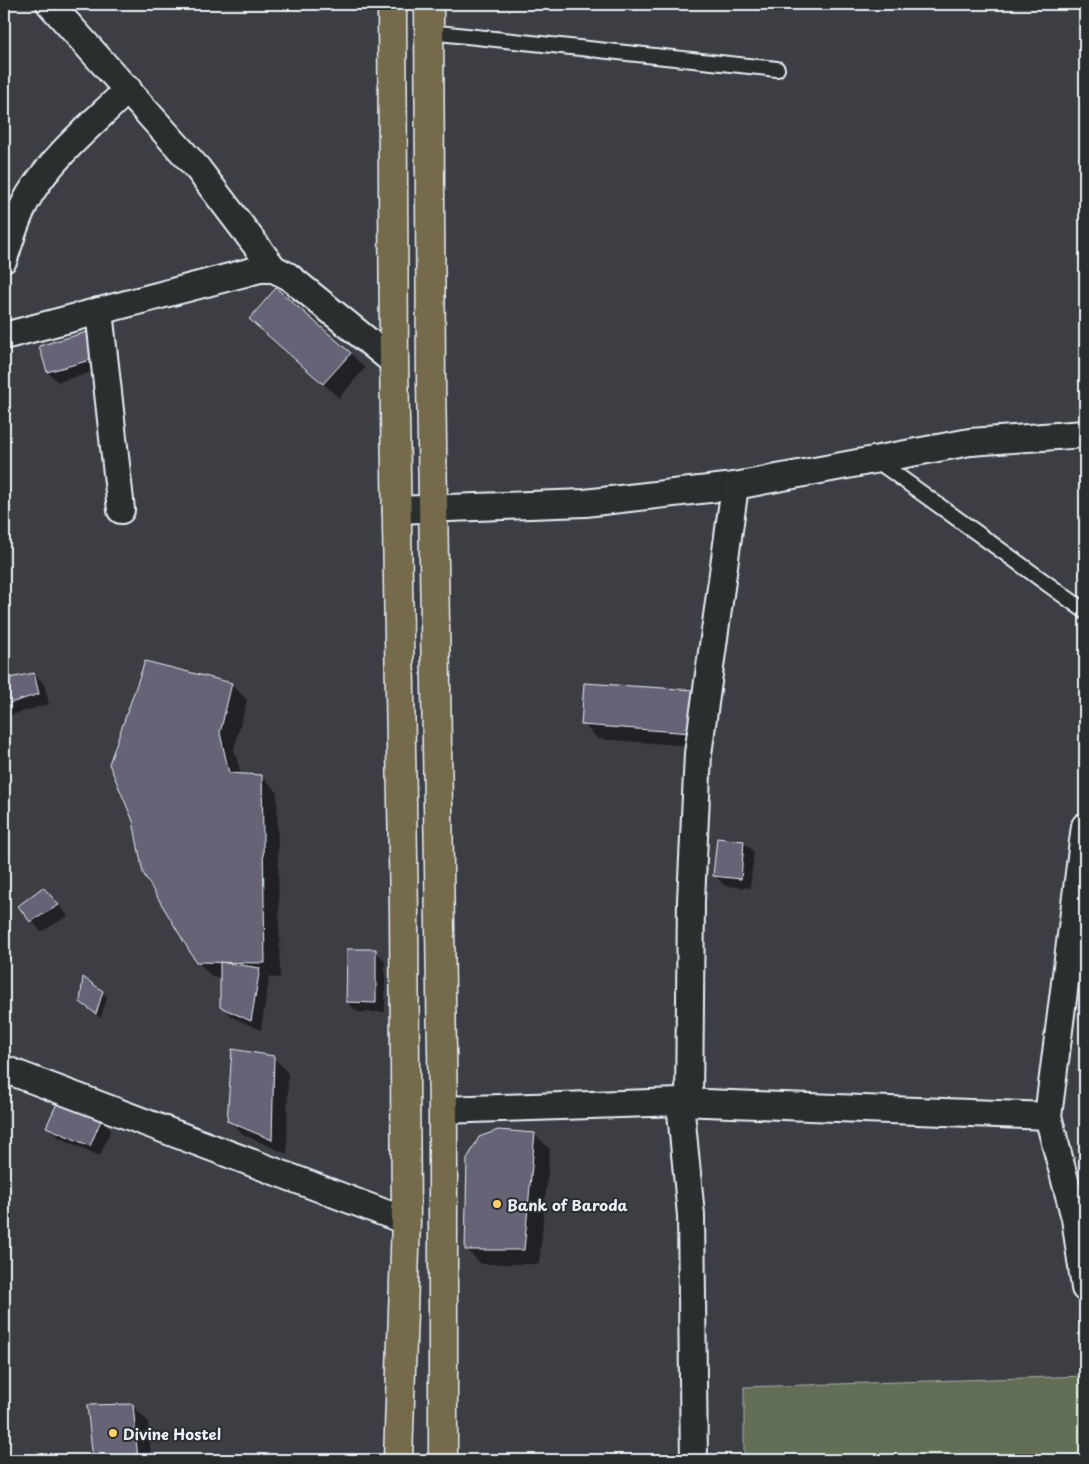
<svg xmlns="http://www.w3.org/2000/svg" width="1089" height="1464" font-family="'Playpen Sans',sans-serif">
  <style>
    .green { fill: #626e56; stroke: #a5b0a7 }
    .shadow { fill: #0007 }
    .building { fill: #666476; stroke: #e8f1f8 }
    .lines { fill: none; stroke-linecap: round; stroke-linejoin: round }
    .service-casing { stroke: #e8f1f8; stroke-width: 18 }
    .minor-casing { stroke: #e8f1f8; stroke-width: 30 }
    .primary-casing { stroke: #e8f1f8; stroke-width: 31 }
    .service { stroke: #2a2d2e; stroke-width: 14 }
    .minor { stroke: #2a2d2e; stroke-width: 26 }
    .primary { stroke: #746b4b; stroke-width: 28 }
    .poi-dot { fill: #ffd166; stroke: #2a2d2e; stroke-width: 2 }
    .labels { text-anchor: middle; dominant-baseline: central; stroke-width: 4; stroke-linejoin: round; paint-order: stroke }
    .poi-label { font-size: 15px; font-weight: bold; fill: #e8f1f8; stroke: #2a2d2e; text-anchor: start }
  </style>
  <rect width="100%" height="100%" fill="#3c3e44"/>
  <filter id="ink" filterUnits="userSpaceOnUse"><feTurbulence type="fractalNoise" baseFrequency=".02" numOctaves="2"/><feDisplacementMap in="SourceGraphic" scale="10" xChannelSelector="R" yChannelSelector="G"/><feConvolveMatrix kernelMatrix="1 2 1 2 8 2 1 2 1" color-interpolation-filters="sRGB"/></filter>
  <g filter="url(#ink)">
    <polygon class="green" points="1085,1376 1085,1460 744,1460 744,1387"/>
    <g class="shadow">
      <polygon points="251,319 350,353 365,368 339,398"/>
      <polygon points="86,334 97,344 103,369 58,382 48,372"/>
      <polygon points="34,674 44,684 49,704 4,717 4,680"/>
      <polygon points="231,684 247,700 234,749 241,775 262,776 277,792 280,978 267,977 269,979 261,1030 232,1017 221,1006 221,977 212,977 197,961 144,872"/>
      <polygon points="694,692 707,747 598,739 583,724"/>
      <polygon points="744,842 754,852 750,888 725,886 715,876"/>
      <polygon points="53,899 68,916 41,932 20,906"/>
      <polygon points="375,951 385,961 385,1012 358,1012 347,1002"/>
      <polygon points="103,992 107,997 101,1018 86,1007"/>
      <polygon points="273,1057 288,1073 287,1154 244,1135 228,1120"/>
      <polygon points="101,1119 111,1129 100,1156 58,1137 48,1127"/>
      <polygon points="498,1131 532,1132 550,1149 539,1264 481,1264 466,1249"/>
      <polygon points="89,1406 132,1406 148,1421 151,1460 95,1460"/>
    </g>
    <g class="building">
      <polygon points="276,288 351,353 323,384 249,319"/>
      <polygon points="87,332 94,359 47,372 39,346"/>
      <polygon points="145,661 232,683 220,733 229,773 262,775 265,963 196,962 143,873 133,821 109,764"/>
      <polygon points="34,673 39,694 4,705 4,679"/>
      <polygon points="584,683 695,690 692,733 581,725"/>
      <polygon points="717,838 744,841 741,879 713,876"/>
      <polygon points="43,887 59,905 30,922 18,906"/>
      <polygon points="347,949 376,949 376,1003 346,1002"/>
      <polygon points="220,962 260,968 251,1021 220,1007"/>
      <polygon points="83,977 103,991 96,1014 80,1002"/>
      <polygon points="232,1049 274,1056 272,1140 227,1121"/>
      <polygon points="59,1099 102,1118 90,1146 46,1127"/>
      <polygon points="498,1130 535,1133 524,1250 465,1250 467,1159 479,1137"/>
      <polygon points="133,1404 138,1460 93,1460 87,1405"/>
    </g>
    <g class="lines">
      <defs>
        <g id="service">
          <polyline points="429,32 777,69"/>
          <polyline points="876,460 1085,611"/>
        </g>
        <g id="minor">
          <polyline points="50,4 198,169 274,269"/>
          <path d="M4,259C11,237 18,214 30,194C55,154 95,122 128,89"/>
          <polyline points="99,311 121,510"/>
          <polyline points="4,336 260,269 274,269 288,276 394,362"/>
          <polyline points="396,510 585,503 735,486 970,442 1085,434"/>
          <polyline points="1085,826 1048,1116 1075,1218 1085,1288"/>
          <polyline points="4,1069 406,1221"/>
          <polyline points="680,1102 691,1215 694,1460"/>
          <polyline points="689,1103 691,900 698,754 735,486"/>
          <polyline points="443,1110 680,1102 1048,1116"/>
        </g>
        <g id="primary">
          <polyline points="392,4 394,362 404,911 406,1221 398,1460"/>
          <polyline points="429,4 431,380 443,1110 443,1460"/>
        </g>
      </defs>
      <use href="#service" class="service-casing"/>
      <use href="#minor" class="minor-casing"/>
      <use href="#primary" class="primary-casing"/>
      <use href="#service" class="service"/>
      <use href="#minor" class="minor"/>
      <use href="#primary" class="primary"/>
    </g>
  </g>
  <g class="poi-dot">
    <circle cx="497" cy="1204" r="5"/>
    <circle cx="113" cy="1433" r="5"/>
  </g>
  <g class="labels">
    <g class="poi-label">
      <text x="507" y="1204">Bank of Baroda</text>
      <text x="123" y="1433">Divine Hostel</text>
    </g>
  </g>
  <rect width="1089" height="1464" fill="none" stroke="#2a2d2e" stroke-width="20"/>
  <rect x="10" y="10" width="1069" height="1444" fill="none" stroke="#e8f1f8" stroke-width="2" filter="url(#ink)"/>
</svg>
